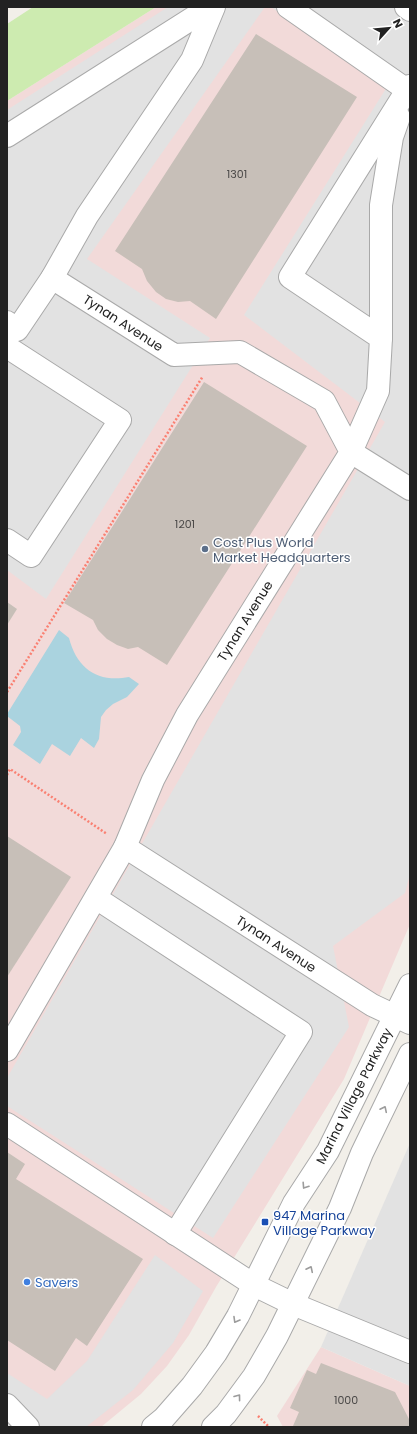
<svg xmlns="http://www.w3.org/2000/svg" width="417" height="1434" font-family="Poppins,sans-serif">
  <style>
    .commercial { fill: #f2dad9 }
    .grass { fill: #cdebb0 }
    .parking { fill: #e2e2e2 }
    .water { fill: #aad3df }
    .building { fill: #c7bfb8 }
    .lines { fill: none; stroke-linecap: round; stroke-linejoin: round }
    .minor-casing { stroke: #a9a9a9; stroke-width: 24 }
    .path { stroke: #fa8072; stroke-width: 2.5; stroke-dasharray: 2 2; stroke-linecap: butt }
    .minor { stroke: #fff; stroke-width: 22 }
    .oneway { stroke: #9c9c9c }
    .service-dot { fill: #5c6f8a; stroke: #fff; stroke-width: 1.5 }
    .transit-dot { fill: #1a4fb4; stroke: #fff; stroke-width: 1.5 }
    .shop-dot { fill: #3f7fe0; stroke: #fff; stroke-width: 1.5 }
    .labels { text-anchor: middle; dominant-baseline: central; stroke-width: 3; stroke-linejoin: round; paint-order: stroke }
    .number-label { font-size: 11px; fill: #4b4948 }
    .street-label { font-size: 13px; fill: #222; stroke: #fff }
    .service-label { font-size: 13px; fill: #4e5e75; stroke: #fff; text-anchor: start }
    .transit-label { font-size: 13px; fill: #164399; stroke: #fff; text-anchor: start }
    .shop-label { font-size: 13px; fill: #366cbe; stroke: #fff; text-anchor: start }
  </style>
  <rect width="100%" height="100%" fill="#f2efe9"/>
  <g class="commercial">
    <polygon points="156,7 410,7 410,924 344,1079 216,1287 189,1335 167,1366 141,1394 101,1427 7,1427 7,101"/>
    <polygon points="321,1347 410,1386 410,1427 283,1427 277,1416"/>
  </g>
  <polygon class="grass" points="33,7 156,7 7,101 7,24"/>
  <g class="parking">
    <polygon points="168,7 265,7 87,259 210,338 46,599 7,570 7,110"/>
    <polygon points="271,7 410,7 410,874 405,893 333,946 349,1027 213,1238 7,1106 7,1078 385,422 244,315 387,87"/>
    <polygon points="410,1143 410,1386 321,1347"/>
    <polygon points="155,1255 203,1291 173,1343 133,1390 86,1427 7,1427 7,1373 47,1399 87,1361"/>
  </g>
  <path class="water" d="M59,630L69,638C77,669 98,683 129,677L139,684L127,697L113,704L106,710L101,717L99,739L94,748L81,738L70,756L52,744L40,764L13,745L21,732L20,726L7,716V714Z"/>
  <g class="building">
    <polygon points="256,34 357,97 216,319 190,301 178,302 166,299 156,292 147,281 142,269 115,251"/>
    <polygon points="204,382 307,446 167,665 138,647 128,649 117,645 107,639 98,630 93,620 64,603"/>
    <polygon points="7,602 17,609 7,625"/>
    <polygon points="7,836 71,877 7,977"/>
    <polygon points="7,1152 25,1164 16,1179 143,1259 87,1346 76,1338 55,1371 7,1340"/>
    <polygon points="321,1363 395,1392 410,1421 410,1427 293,1426 299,1412 290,1408 307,1370 316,1374"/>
  </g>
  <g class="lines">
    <defs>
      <g id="minor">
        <polyline points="288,7 407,90 410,86"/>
        <polyline points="406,7 410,10"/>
        <polyline points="407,90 290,277 381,338 378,391 351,452 410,489"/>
        <polyline points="7,136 210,7"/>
        <polyline points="52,278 174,355 240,352 324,401 351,452 187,715 153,780 125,847 372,1005 410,1023"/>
        <polyline points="7,322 17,330 52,278 87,216 192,60 214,7"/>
        <polyline points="381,338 381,205 392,137 399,117"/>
        <polyline points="7,347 120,420 31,556 7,540"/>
        <polyline points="96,898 301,1032 175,1234"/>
        <polyline points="7,1050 125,847"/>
        <polyline points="7,1124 254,1285 293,1304 410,1352"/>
        <polyline points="7,1405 28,1427"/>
        <polyline points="153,1427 164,1418 192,1386 216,1353 238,1316 294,1203 328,1151 410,985"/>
        <polyline points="213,1427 226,1414 254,1376 277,1336 340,1208 362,1153 410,1054"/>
      </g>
    </defs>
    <use href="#minor" class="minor-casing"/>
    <g class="path">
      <polyline points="7,692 203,376"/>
      <polyline points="7,775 10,769 107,834"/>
      <polyline points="258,1416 269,1427"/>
    </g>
    <use href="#minor" class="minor"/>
  </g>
  <defs><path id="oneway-chevron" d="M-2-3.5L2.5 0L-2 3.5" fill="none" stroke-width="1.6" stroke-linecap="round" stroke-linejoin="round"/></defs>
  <g class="oneway">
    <use href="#oneway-chevron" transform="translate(384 1109) rotate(-64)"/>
    <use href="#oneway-chevron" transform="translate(305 1186) rotate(123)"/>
    <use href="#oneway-chevron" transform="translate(310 1269) rotate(-64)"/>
    <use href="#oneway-chevron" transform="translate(236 1320) rotate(120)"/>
    <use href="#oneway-chevron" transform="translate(238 1397) rotate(-53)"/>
  </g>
  <circle class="service-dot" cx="205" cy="549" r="4"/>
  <rect class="transit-dot" x="261" y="1218" width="8" height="8" rx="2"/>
  <circle class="shop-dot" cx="27" cy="1282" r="4"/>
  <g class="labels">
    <g class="number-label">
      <text x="237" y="174">1301</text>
      <text x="185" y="524">1201</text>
      <text x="346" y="1400">1000</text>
    </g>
    <g class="street-label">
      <text transform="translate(123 323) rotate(33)">Tynan Avenue</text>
      <text transform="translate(245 621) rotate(-58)">Tynan Avenue</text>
      <text transform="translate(276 944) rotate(33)">Tynan Avenue</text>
      <text transform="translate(354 1096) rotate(-63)">Marina Village Parkway</text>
    </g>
    <g class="service-label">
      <text x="213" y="542">Cost Plus World<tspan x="213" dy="15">Market Headquarters</tspan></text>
    </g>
    <g class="transit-label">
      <text x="273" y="1215">947 Marina<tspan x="273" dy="15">Village Parkway</tspan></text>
    </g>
    <g class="shop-label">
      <text x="35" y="1282">Savers</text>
    </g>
  </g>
  <rect width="417" height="1434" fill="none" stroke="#222222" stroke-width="16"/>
  <g transform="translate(389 28) rotate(63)" stroke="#ffffff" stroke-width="3" paint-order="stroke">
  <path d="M0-3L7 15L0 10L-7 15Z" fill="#222222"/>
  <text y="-6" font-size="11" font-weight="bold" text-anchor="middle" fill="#222222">N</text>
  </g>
</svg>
